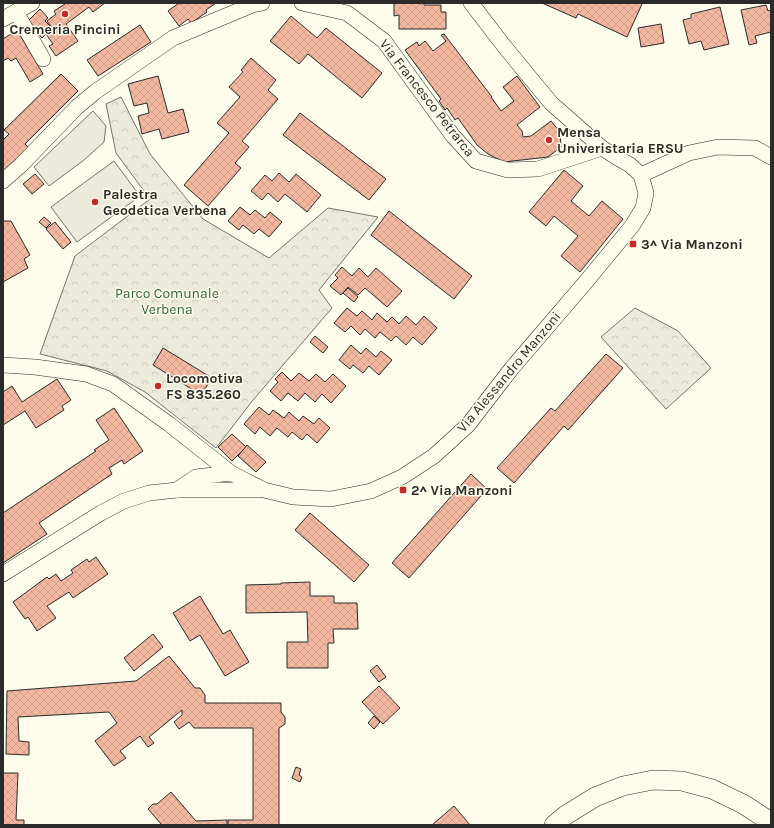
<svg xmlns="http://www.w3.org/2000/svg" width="774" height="828" font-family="Karla,sans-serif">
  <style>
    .grass { fill: #ecebdb; stroke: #74746e }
    .park { fill: url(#park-crowns); stroke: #74746e }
    .parking { fill: #eceadb; stroke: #74746e }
    .building { fill: url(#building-cross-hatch); stroke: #2b2b2b }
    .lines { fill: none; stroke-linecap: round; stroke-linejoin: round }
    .minor-casing { stroke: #2b2b2b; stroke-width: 16 }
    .major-casing { stroke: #2b2b2b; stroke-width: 20 }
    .minor { stroke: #fdfbea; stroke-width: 15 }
    .major { stroke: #fdfbea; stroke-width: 19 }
    .poi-dot { fill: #c62828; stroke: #fdfbea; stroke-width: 1.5 }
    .labels { text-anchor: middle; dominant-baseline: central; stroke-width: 3; stroke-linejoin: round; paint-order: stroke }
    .poi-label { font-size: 14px; font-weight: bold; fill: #2b2b2b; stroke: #fdfbea; text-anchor: start }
    .street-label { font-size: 14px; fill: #2b2b2b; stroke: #fdfbea }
    .park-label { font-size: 14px; fill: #34623c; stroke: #fdfbea }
  </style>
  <defs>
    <pattern id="park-crowns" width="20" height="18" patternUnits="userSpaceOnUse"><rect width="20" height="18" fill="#ecebdb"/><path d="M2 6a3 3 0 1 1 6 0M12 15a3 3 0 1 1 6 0" fill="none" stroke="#cbcabc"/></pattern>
    <pattern id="building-cross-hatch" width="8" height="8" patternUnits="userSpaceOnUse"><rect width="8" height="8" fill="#f2b8a0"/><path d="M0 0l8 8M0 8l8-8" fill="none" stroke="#d09e8a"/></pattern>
  </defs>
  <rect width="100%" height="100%" fill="#fdfbea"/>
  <polygon class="grass" points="114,161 140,196 77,242 51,207"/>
  <g class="park">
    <polygon points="121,97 150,154 203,219 269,258 328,208 378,217 319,290 332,308 253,400 216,448 145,392 107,371 40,354 75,256 150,199 116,153 106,104"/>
    <polygon points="635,308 678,331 711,368 666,409 601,337"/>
  </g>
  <polygon class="parking" points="93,111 106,126 104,142 84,160 49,186 34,167"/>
  <g class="building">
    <polygon points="64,3 105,3 93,12 89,7 66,24 78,41 56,56 49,46 53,44 46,34 53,29 47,21 56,14 54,11 65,4"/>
    <polygon points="179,3 216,3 206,10 207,12 191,23 188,19 179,26 168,11"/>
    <polygon points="394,3 424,3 424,5 441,5 441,12 446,12 446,29 399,29 399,15 394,16"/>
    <polygon points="542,3 640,3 642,4 627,37 578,14 576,18"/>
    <polygon points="766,5 768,11 771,10 771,32 755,36 757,43 749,45 741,10"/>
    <polygon points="720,7 729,44 704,50 701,41 689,44 683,20 691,18 691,14"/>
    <polygon points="40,9 48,18 45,21 52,28 42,38 27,22"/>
    <polygon points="291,16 317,38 326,28 382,73 362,98 308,54 299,64 270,41"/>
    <polygon points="661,24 664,43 641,47 638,28"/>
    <polygon points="140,25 151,42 98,76 87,60"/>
    <polygon points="17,30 43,74 30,82 16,58 11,61 8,58 3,61 3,39"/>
    <polygon points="444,34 492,97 491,97 501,111 514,101 503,87 517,76 540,107 517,125 522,131 523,137 531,136 551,121 560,132 561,147 548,157 504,162 488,154 477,145 458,118 455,120 447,108 445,110 439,101 441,99 405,50 417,42 419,46 425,41 433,51 446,41 441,35"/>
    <polygon points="251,58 276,80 268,90 278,99 242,141 249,147 235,163 241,168 208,206 184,185 229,133 217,123 240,97 229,87 243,72 241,70"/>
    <polygon points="61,74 78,91 25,144 29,148 3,174 3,140 9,134 4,130"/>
    <polygon points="158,76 168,113 183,109 189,132 162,139 159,129 142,134 138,116 149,113 147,103 134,106 128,84"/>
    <polygon points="300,113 386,179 369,200 283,135"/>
    <polygon points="564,170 583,186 571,201 589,216 602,201 623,219 580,272 561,256 578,236 554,216 546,226 529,212"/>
    <polygon points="279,173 289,182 296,174 321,195 307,212 285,194 278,202 268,193 262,200 251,191 265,175 272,181"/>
    <polygon points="35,174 44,184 32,194 23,184"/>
    <polygon points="240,207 250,215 255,210 265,218 270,212 282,222 269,237 259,229 254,234 243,225 239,230 228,221"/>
    <polygon points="389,211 472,276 454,299 371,235"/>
    <polygon points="44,217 51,223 46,228 39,222"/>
    <polygon points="3,221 11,221 30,255 24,259 28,268 3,282"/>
    <polygon points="55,222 71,242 63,249 46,229"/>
    <polygon points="342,267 352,276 359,268 368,277 376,268 402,291 387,307 365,288 358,295 348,287 341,295 330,286 338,278 335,275"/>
    <polygon points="348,288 358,297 354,302 343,293"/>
    <polygon points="347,308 357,316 362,311 372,320 377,313 387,322 392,317 399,324 406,316 416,325 424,316 437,328 422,345 413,337 406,345 396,336 391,341 380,332 375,338 365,329 360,335 351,326 345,332 334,323"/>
    <polygon points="315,336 328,347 323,353 310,342"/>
    <polygon points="351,345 361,354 366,348 376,357 381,351 392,360 379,375 369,366 363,373 353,365 350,369 339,360"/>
    <polygon points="163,348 212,378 201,395 153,365"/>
    <polygon points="606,354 623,368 568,430 564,426 514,483 497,468 551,408 555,411"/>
    <polygon points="282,372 291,381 299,373 309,381 316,374 325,382 333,374 346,386 331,403 322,394 315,402 305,393 298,401 288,393 281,401 270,391 278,382 275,379"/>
    <polygon points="57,379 71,400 62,406 64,410 36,428 25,411 3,425 3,392 12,386 22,402"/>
    <polygon points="259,407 269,415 273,410 284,418 289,412 299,421 303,416 314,424 319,418 330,428 317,443 307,434 302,440 292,432 288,437 277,428 270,436 260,427 255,434 244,424"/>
    <polygon points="114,408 143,451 124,464 122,460 109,468 112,474 39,523 47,534 3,563 3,513 96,451 94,450 109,440 96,420"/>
    <polygon points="232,434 246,447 232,461 218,447"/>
    <polygon points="247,445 266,462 256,472 238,456"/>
    <polygon points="471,474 487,489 409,578 392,563"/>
    <polygon points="310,513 369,565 354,582 295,530"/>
    <polygon points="96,557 108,574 73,598 69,592 47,606 56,618 37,631 28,617 25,619 13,602 47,577 49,579 56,574 61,581 73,573 71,570 87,559 89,562"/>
    <polygon points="310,582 310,596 334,596 334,603 357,603 358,629 333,629 334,643 328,643 328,668 287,668 287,642 308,642 307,612 246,613 246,585 281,584 281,583"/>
    <polygon points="200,596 223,634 230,630 249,662 225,676 200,635 190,641 173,613"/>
    <polygon points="153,634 163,647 134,671 124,658"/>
    <polygon points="169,656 195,688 200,688 205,695 205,703 281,703 281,712 285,717 285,724 279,728 279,825 228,825 228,820 253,820 253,728 194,728 189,722 179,729 174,722 182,715 182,710 149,737 154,743 148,747 140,736 120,751 126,758 114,766 95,741 117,723 109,712 18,717 19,741 29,742 29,755 6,754 7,691 136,681"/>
    <polygon points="377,665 386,677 379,682 370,671"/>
    <polygon points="379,686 400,708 383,724 362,702"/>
    <polygon points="374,716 380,722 374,729 368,723"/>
    <polygon points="296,767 301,769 299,775 302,777 300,782 292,778"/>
    <polygon points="3,773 18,773 16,820 24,820 24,825 3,825"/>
    <polygon points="171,792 196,821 227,820 227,825 162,825 148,809 153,804 157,804"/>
    <polygon points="454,806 470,825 432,825"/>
  </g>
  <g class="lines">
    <defs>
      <g id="minor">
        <polyline points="302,3 347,13 384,41 453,136 476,161 508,170 538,169 602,148"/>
        <polyline points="16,12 43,59"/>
        <polyline points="3,19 32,3"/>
        <polyline points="641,175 689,153 718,147 755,148 771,157"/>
        <polyline points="3,181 21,165 77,107 95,92 173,38 252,5 262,3"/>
        <polyline points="3,365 35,367 86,374 113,384 169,424 231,473 264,490 293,497 331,499 371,491 402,477 434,456 468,425 512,368 584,284 632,226 643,208 646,193 641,175 630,165 616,157 602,148 551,103 504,46 471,3"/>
        <polyline points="177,490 196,477 231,473"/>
        <polyline points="3,574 101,513 124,501 149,493 177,490 260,490"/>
      </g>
      <polyline id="major" points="554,825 566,815 595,797 623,786 653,780 682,781 712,789 743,804 771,822"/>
    </defs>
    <use href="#minor" class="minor-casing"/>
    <use href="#major" class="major-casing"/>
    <use href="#minor" class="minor"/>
    <use href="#major" class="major"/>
  </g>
  <g class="poi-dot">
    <circle cx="65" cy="14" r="4"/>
    <circle cx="549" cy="140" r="4"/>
    <circle cx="95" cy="202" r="4"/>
    <rect x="629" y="240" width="8" height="8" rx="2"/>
    <circle cx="158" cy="386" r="4"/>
    <rect x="399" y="486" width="8" height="8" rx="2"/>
  </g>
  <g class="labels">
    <g class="poi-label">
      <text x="65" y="29" text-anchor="middle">Cremeria Pincini</text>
      <text x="557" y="132">Mensa<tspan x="557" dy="16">Univeristaria ERSU</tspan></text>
      <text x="103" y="194">Palestra<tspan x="103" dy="16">Geodetica Verbena</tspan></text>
      <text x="641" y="244">3^ Via Manzoni</text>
      <text x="166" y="378">Locomotiva<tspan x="166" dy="16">FS 835.260</tspan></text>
      <text x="411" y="490">2^ Via Manzoni</text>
    </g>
    <g class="street-label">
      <text transform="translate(427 98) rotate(52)">Via Francesco Petrarca</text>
      <text transform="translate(509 372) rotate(-50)">Via Alessandro Manzoni</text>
    </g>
    <g class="park-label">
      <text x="167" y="293">Parco Comunale<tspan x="167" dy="16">Verbena</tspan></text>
    </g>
  </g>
  <rect width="774" height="828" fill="none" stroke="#2b2b2b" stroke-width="8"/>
</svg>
